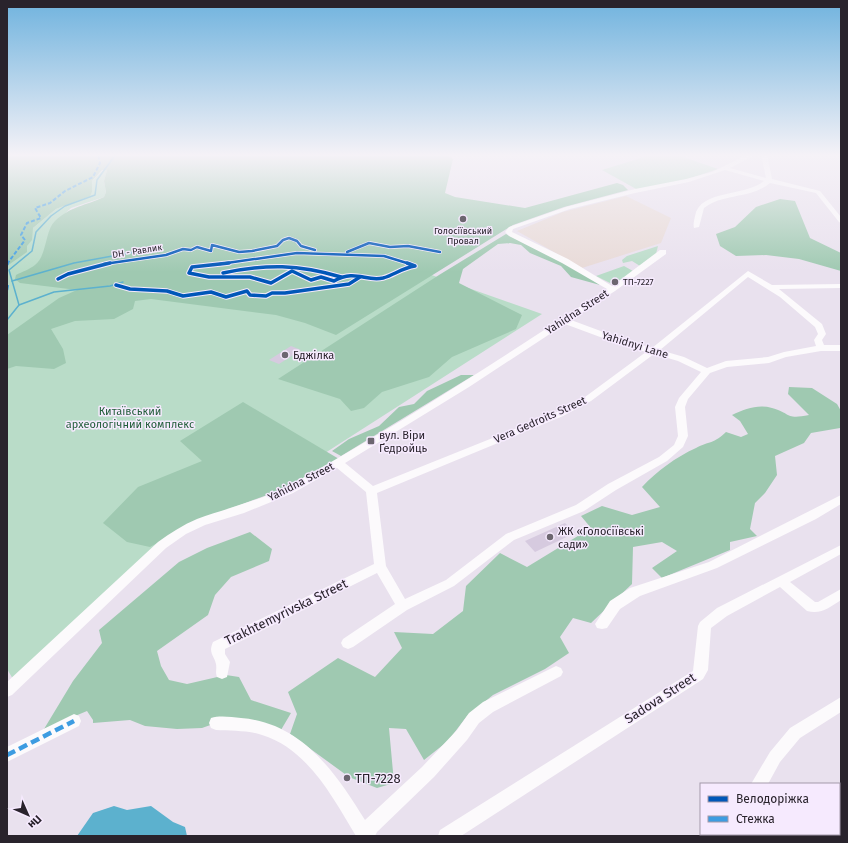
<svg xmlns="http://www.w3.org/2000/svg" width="848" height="843" font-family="'Fira Sans',sans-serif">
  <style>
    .medical { fill: #e8dad7 }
    .green { fill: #b9dcc8 }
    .forest { fill: #9fc9b1 }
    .water { fill: #5cb1ce }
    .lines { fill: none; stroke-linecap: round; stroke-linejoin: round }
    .stream { stroke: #5cb1ce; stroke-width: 1.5 }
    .building { fill: #d6cadf }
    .minor { fill: #fcfafc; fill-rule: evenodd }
    .quiet-far2 { stroke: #3d9ce1; stroke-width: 2; stroke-dasharray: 4 2; stroke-linecap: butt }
    .quiet-far1 { stroke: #3d9ce1; stroke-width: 2.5; stroke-dasharray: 5 2.5; stroke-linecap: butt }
    .quiet { stroke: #3d9ce1; stroke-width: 4.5; stroke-dasharray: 9 4.5; stroke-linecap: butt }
    .cycleway-far1-casing { stroke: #f6eafe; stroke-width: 4 }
    .cycleway-casing { stroke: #f6eafe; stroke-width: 5.5 }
    .cycleway-far1 { stroke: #0057b8; stroke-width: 2.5 }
    .cycleway { stroke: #0057b8; stroke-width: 3.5 }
    .poi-dot { fill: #6c6670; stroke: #f6eafe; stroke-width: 1.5 }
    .labels { text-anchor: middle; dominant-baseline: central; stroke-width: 3; stroke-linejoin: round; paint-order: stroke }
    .far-poi-label { font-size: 9px; fill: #29232c; stroke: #f6eafe }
    .far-street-label { font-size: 9px; fill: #29232c; stroke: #f6eafe }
    .street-label { font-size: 11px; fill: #29232c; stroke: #f6eafe }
    .poi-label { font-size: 11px; fill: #29232c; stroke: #f6eafe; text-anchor: start }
    .park-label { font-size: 11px; fill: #225e3a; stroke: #f6eafe }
    .near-street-label { font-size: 13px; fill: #29232c; stroke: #f6eafe }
    .near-poi-label { font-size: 13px; fill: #29232c; stroke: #f6eafe; text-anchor: start }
  </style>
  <rect width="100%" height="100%" fill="#e9e1ee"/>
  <polygon class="medical" points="626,196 671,218 661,243 582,268 517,231 563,212"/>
  <g class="green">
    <polygon points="654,154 674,154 718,169 685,180 638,190 602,170"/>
    <polygon points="105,169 107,170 104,181 106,192 104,197 71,208 52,226 47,243 423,272 542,314 250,501 169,534 13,679 7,669 7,219 31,233 33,228 56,209 78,200 92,192 92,181 101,172"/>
    <polygon points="658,246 656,254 640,266 632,261 623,263 622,260 627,256"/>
    <polygon points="624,266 633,271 614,285 596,276"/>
  </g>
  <g class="forest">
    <path d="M7,154H446L453,159L445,193L455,197L525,208L617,183L623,185L628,190L564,207L513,225L336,335L305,323L276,315L151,299L135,301L133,309L114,319L75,321L51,329L63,349L66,363L54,369L16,366L7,369V335L59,298L77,290L20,283L15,279L16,275C22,272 30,269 35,265C47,256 45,230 55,221C71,206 85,206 104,197L106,192L104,181L107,170H102L92,181V192L90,196L56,209L33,228L32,240L27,246V252L7,266Z"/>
    <polygon points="780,199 795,201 810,238 841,253 841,271 799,259 766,255 736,256 720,246 716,234 735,227 756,207"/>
    <polygon points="506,234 578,270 600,285 571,277 561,266 530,253 521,245 510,243 498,244 463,269 459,283 522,315 516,329 452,357 429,377 382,392 364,408 351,411 340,399 278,379 439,275"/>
    <polygon points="461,375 474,375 341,456 332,451 349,439 379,426 399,407 414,404 427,391"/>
    <path d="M789,387L812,388L837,404L841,411L840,428L811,433L804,443L775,456L777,475L765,493L755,503L750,529L757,536L730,542V550L662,578L652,568L677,551L662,542L633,547L632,584L591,623L573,618L560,637L569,653L545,669L493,695L467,716L448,741L424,760L406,729L389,728L394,783L377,788L349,777L290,734L297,714L288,692L338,658L375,677L402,648L394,632L433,634L463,611L466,586L500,553L527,567L591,528L581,516L602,506L632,515L660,507L642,487C657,471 676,457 696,448C709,441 714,444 726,432L741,437L748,434L740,421L732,415C745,409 758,404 772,408C791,413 785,420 809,415L788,394Z"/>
    <polygon points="243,402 339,459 284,489 200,519 150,547 127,542 103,523 138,487 202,461 180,441"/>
    <polygon points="250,532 272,549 269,561 231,577 215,595 208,615 157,651 161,666 169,680 187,684 226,675 239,677 251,700 291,713 278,735 216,723 202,728 177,729 145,726 130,720 93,723 93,720 87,711 44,729 73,681 102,643 99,630 179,562 207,548"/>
  </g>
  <polygon class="water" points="114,806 127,810 151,806 173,822 185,827 187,836 77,836 93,813"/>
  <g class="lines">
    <g class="stream">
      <polyline points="12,281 74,263 151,249"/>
      <polyline points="19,305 54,292 110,286 123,282"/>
      <polyline points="7,320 19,305 9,270 32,251 36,232 51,216 65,206 95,195 97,180 116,154"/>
    </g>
  </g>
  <g class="building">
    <polygon points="291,346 301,350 279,364 269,360"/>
    <polygon points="565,523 575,533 535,552 525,541"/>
  </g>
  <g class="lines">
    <g class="minor">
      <path d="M749,154H757L730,168L766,178L761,154H767L772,179L820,191L841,217V223L839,222L816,193L770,183C751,199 723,193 704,208L699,227L694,228C693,225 694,221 695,216C700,189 745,197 764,181L725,170L689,182L635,193L570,209L513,229L512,232L568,259L612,286L660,250H666V254L615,291L571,320L625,340L652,348L748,271L772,285L841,284V288L779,289L822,324L826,334L822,340L824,345H841V351H821L786,357L769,363L727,367L710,373L688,399L685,407L688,436L683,447L667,461L616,490L584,511L514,540L454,586L407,610L353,647L348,649L343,647L341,643L343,639L395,604L377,573L225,649V654L230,662L227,677L222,679L217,677C215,672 217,669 216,664C214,655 208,653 213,642L374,564L366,492L337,468L293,493L244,513L205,525L186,534L166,548L12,695L7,697V682L158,542C170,533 183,525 197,519C227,508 259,501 288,486C398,426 503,357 607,289L562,263L509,236L505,232L509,227L566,207L635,189L686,179L712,172ZM748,277L780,297L815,327L818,334L814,340L816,346L784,352L768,357L726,361L707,368L684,357L660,350ZM565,324L619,344L646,352L585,397L557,412L373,486L345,463L469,387ZM654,354L678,361L701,372L679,398L675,407L678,436L674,445L659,457L608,484L576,505L506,534L446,580L405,599L386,566L377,493L563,416L591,401Z"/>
      <polygon points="841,495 841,504 816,519 717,568 640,596 620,609 607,628 602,629 597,628 595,624 610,601 630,588 709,562"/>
      <path d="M841,545V554L790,582L815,602H818L841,589V600C830,607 821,615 807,611L780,587L727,616L711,628L708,670L703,679L461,836H438L440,830L693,671L698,626L700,622L717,608Z"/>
      <path d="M556,666L561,668L563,672L561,676L493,712L479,723L467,740L434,777L377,832L375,836H356C333,798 308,749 262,735C247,730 231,731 216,730L211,728L209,723L211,718C220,715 231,717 241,718C302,723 335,772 365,820L422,767L457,730L469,713L483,702Z"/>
      <polygon points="841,697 841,712 800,738 780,762 768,784 751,784 770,752 790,728"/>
      <polygon points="74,714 79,716 81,721 79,726 7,762 7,747"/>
      <polygon points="721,834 739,834 738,836 721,836"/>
    </g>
    <polyline class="quiet-far2" points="7,264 25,240 21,235 27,223 41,218 35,208 50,203 65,191 93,177 100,163 98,154"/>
    <g class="quiet-far1">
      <polyline points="7,265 8,263"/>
      <polyline points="7,290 8,284"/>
    </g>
    <polyline class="quiet" points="7,755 74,721"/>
    <defs>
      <g id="cycleway-far1">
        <polyline points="347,252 369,243 390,247 408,246 440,252"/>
        <polyline points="104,264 166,255 183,249 191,250 197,247 211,251 212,245 239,252 252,251 277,246 283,240 289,238 297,241 301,246 315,250"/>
        <polyline points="220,264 297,253 384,256 410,264"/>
      </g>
      <g id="cycleway">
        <path d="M229,263L192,267L189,273L209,277H250L271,283L292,271L311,280L321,277L334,281C355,269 366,282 383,278C394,275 402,268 415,266L407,263"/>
        <path d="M223,273C267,264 298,264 341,277"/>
        <polyline points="58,279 68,274 110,263"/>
        <polyline points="116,285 130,289 167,291 183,296 211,292 226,297 247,291 250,295 266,296 272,293 285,293 349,284 360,277"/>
      </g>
    </defs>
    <use href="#cycleway-far1" class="cycleway-far1-casing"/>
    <use href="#cycleway" class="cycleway-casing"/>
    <use href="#cycleway-far1" class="cycleway-far1"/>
    <use href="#cycleway" class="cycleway"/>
  </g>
  <linearGradient id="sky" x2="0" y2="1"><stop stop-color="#70b3de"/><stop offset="0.57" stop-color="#f5f2f7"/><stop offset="1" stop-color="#f5f2f7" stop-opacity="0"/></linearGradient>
  <rect width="848" height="272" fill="url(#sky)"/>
  <g class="poi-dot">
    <circle cx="463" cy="219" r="4"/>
    <circle cx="615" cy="282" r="4"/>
    <circle cx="285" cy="355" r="4"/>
    <rect x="367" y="437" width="8" height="8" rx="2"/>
    <circle cx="550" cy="537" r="4"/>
    <circle cx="347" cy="778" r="4"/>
  </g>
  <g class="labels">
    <g class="far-poi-label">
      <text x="463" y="231">Голосіївський<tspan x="463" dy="10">Провал</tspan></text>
      <text x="623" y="282" text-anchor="start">ТП-7227</text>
    </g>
    <g class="far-street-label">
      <text transform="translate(137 251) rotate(-9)">DH - Равлик</text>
    </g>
    <g class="street-label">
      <text transform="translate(577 312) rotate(-33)">Yahidna Street</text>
      <text transform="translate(635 345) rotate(17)">Yahidnyi Lane</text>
      <text transform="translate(540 420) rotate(-24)">Vera Gedroits Street</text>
      <text transform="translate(301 482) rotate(-27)">Yahidna Street</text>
    </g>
    <g class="poi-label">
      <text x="293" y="355">Бджілка</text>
      <text x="379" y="435">вул. Віри<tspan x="379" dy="13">Ґедройць</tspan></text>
      <text x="558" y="531">ЖК «Голосіївські<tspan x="558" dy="13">сади»</tspan></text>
    </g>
    <g class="park-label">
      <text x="130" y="411">Китаївський<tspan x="130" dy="13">археологічний комплекс</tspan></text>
    </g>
    <g class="near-street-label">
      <text transform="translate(286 612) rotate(-26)">Trakhtemyrivska Street</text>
      <text transform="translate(660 698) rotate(-33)">Sadova Street</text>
    </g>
    <g class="near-poi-label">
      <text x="355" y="778">ТП-7228</text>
    </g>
  </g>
  <rect width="848" height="843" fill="none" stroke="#29232c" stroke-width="16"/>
  <rect x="700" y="783" width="140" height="52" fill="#f6eafe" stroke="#a49aaa"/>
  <rect x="708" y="796" width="20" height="6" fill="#0057b8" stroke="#a49aaa"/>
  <text x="736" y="803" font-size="12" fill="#29232c">Велодоріжка</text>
  <rect x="708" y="816" width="20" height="6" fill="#3d9ce1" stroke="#a49aaa"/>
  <text x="736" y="823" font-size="12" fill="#29232c">Стежка</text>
  <g transform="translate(28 815) rotate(135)" stroke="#f6eafe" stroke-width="3" paint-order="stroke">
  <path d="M0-3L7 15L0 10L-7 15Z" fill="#29232c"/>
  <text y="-6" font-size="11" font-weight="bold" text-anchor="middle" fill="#29232c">Пн</text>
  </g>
</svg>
